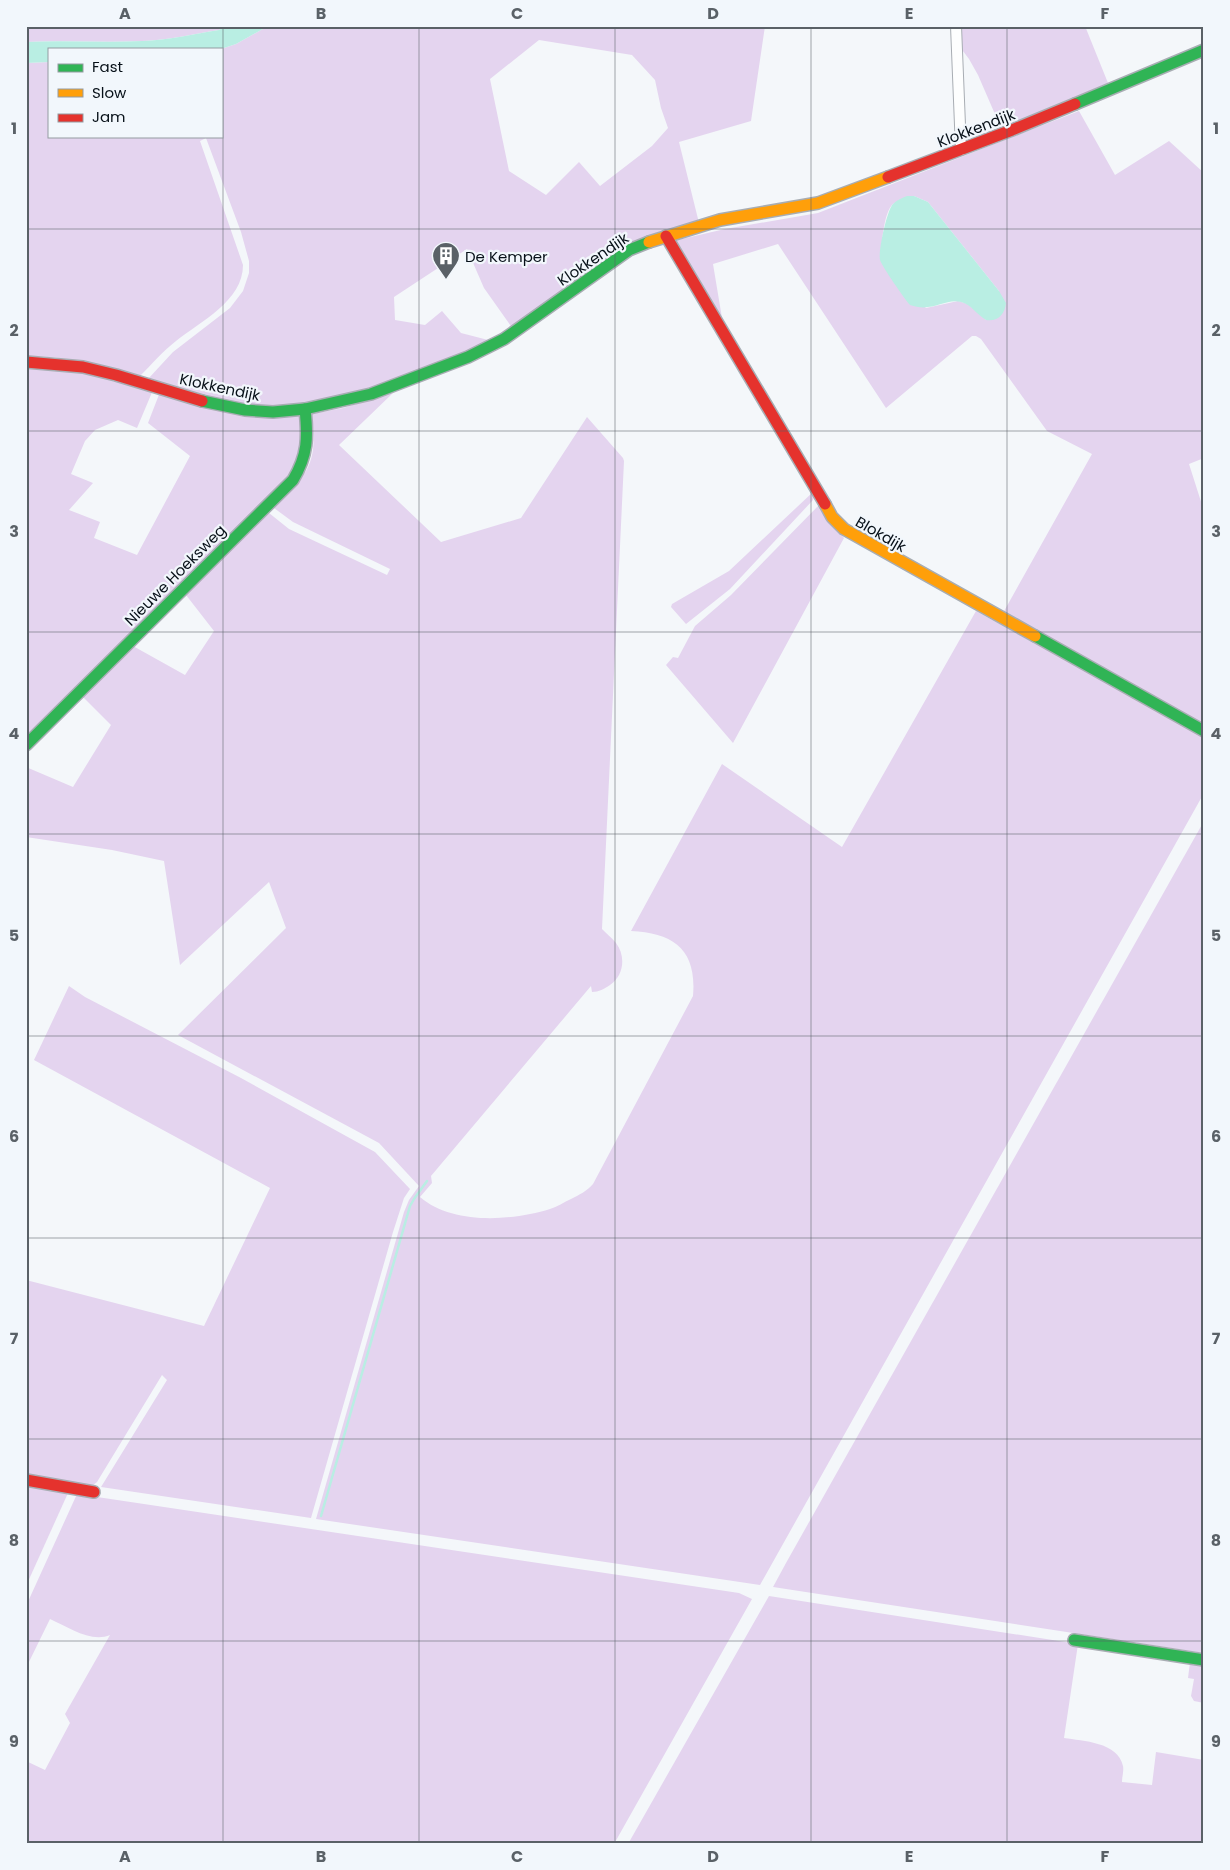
<svg xmlns="http://www.w3.org/2000/svg" width="1230" height="1870" font-family="Poppins,sans-serif">
  <style>
    .green { fill: #e4d4ef; fill-rule: evenodd }
    .water { fill: #b9eee3 }
    .lines { fill: none; stroke-linecap: round; stroke-linejoin: round }
    .stream { stroke: #b9eee3; stroke-width: 2.5 }
    .street-casing { stroke: #a8adb3; stroke-width: 12 }
    .fast-casing { stroke: #a8adb3; stroke-width: 14 }
    .slow-casing { stroke: #a8adb3; stroke-width: 14 }
    .jam-casing { stroke: #a8adb3; stroke-width: 14 }
    .street { stroke: #fdfefe; stroke-width: 10 }
    .fast { stroke: #30b455; stroke-width: 11 }
    .slow { stroke: #ff9f0a; stroke-width: 11 }
    .jam { stroke: #e5322d; stroke-width: 11 }
    .grid { fill: none; stroke: #5a6167; stroke-width: 1; stroke-opacity: 0.55 }
    .labels { text-anchor: middle; dominant-baseline: central; stroke-width: 4.5; stroke-linejoin: round; paint-order: stroke }
    .street-label { font-size: 15px; fill: #071018; stroke: #f2f7fc }
    .poi-label { font-size: 15px; fill: #071018; stroke: #f2f7fc; text-anchor: start }
    .neatline { fill: none; stroke: #5a6167; stroke-width: 2 }
    .grid-label { font-size: 16px; text-anchor: middle; font-weight: bold; fill: #5a6167 }
  </style>
  <rect width="100%" height="100%" fill="#f4f7fa"/>
  <g class="green">
    <path d="M26,26H226L219,30C194,34 168,40 142,41C104,43 65,40 26,42Z"/>
    <path d="M268,26H765L751,121L679,142L699,223L660,233L513,329L484,288L467,249L394,297L395,320L425,325L442,311L461,333L492,341C420,372 334,411 255,405C218,402 183,390 148,379L173,352L230,308L243,291L249,273V261L241,232L206,138L200,141L243,265C243,301 201,321 176,341C163,351 152,364 140,376C102,365 66,356 26,356V63L49,62V136H221V49L236,44ZM539,40L632,55L655,80L661,108L668,128L652,146L600,186L579,162L546,195L509,171L490,79Z"/>
    <polygon points="959,26 1085,26 1108,83 1001,128 978,75 969,59 960,47"/>
    <path d="M1079,111L1115,175L1169,141L1204,173V458L1189,464L1204,511V726L1003,613L1092,454L1047,431L981,339L976,336H972L886,408L778,244L713,264L723,324L673,241L725,229L818,213ZM914,196L928,202L999,291L986,320L968,304L958,301L926,308L880,259C882,246 883,215 892,205C897,200 907,198 914,196Z"/>
    <polygon points="26,367 57,367 153,390 137,428 118,420 95,430 85,441 71,474 93,483 69,510 100,522 94,538 137,555 190,456 148,423 160,392 301,415 300,466 26,740"/>
    <path d="M393,393L339,445L441,542L521,518L587,417L623,458L624,461L602,929C606,933 612,938 616,943C626,956 624,976 610,985C604,989 599,992 592,992L591,986L431,1176L432,1183L420,1197C452,1225 512,1221 550,1209C557,1207 564,1202 571,1199C579,1195 587,1191 593,1184L693,996C697,950 674,933 631,931L722,764L842,847L976,611L1204,736V793L760,1585L316,1519L404,1212L409,1200L419,1186L379,1143L178,1035L286,928L269,882L180,965L164,861L112,850L26,837V767L73,787L111,725L82,696L133,646L185,675L214,631L186,595L269,513L289,529L387,575L390,569L293,522L274,508C308,473 318,465 312,414L343,408Z"/>
    <polygon points="813,492 814,495 813,500 730,589 686,624 671,607 672,604 729,571"/>
    <polygon points="820,504 838,531 844,538 733,743 666,665 673,657 678,658 695,626 731,595"/>
    <polygon points="1204,821 1204,1653 773,1587 786,1563"/>
    <polygon points="69,986 85,997 241,1078 375,1152 410,1189 404,1198 393,1232 311,1518 101,1487 167,1380 162,1375 97,1482 92,1486 26,1476 26,1280 204,1326 270,1188 34,1060"/>
    <polygon points="26,1486 68,1493 26,1586"/>
    <path d="M77,1494L739,1593L752,1599L614,1844H26V1761L45,1770L70,1723L65,1714L110,1635C91,1643 68,1627 50,1619L26,1668V1606Z"/>
    <path d="M769,1596L1078,1644L1064,1738C1083,1741 1118,1742 1123,1766C1124,1771 1122,1777 1122,1782L1152,1785L1156,1752L1204,1760V1844H628Z"/>
    <polygon points="1190,1662 1204,1664 1204,1703 1194,1701 1191,1696 1194,1679 1188,1678"/>
  </g>
  <g class="water">
    <path d="M226,26H268L236,44L221,49H49V62L26,63V42C65,40 104,43 142,41C168,40 194,34 219,30Z"/>
    <path d="M907,196H914L928,202L999,291L1006,303C1005,314 998,322 986,320C977,315 971,304 961,302C945,298 932,313 910,305C904,298 883,268 880,260C878,251 887,210 893,204C897,200 902,198 907,196Z"/>
  </g>
  <g class="lines">
    <polyline class="stream" points="321,1516 410,1206 414,1199 427,1181"/>
    <defs>
      <polyline id="street" points="956,26 961,150"/>
      <g id="fast">
        <polyline points="1075,104 1204,50"/>
        <polyline points="202,401 245,410 273,412 305,409 371,394 468,357 504,339 629,250 649,242"/>
        <polyline points="1035,636 1204,731"/>
        <path d="M26,745L293,480C308,455 308,437 305,409"/>
        <polyline points="1074,1640 1204,1660"/>
      </g>
      <g id="slow">
        <polyline points="649,242 720,220 818,203 888,177"/>
        <polyline points="825,504 832,517 844,529 1035,636"/>
      </g>
      <g id="jam">
        <polyline points="888,177 1012,130 1075,104"/>
        <polyline points="666,236 825,504"/>
        <polyline points="26,362 83,367 116,375 202,401"/>
        <polyline points="26,1480 94,1492"/>
      </g>
    </defs>
    <use href="#street" class="street-casing"/>
    <use href="#fast" class="fast-casing"/>
    <use href="#slow" class="slow-casing"/>
    <use href="#jam" class="jam-casing"/>
    <use href="#street" class="street"/>
    <use href="#fast" class="fast"/>
    <use href="#slow" class="slow"/>
    <use href="#jam" class="jam"/>
  </g>
  <path class="grid" d="M223,26V1844M419,26V1844M615,26V1844M811,26V1844M1007,26V1844M26,229H1204M26,431H1204M26,632H1204M26,834H1204M26,1036H1204M26,1238H1204M26,1439H1204M26,1641H1204"/>
  <defs>
    <symbol id="building-pin" viewBox="-11 -11 22 30"><path d="M0 17L-7.5 6A9.5 9.5 0 1 1 7.5 6Z" fill="#5a6167" stroke="#f2f7fc"/><path d="M-4-6H4V6H1V3H-1V6H-4ZM-2.5-4.3h1.7v1.8h-1.7ZM.8-4.3h1.7v1.8H.8ZM-2.5-1h1.7V.8h-1.7ZM.8-1h1.7V.8H.8Z" fill="#fff"/></symbol>
  </defs>
  <g fill-rule="evenodd">
    <use href="#building-pin" x="430" y="240" width="32" height="43"/>
  </g>
  <g class="labels">
    <g class="street-label">
      <text transform="translate(976 128) rotate(-21)">Klokkendijk</text>
      <text transform="translate(593 259) rotate(-34)">Klokkendijk</text>
      <text transform="translate(220 387) rotate(12)">Klokkendijk</text>
      <text transform="translate(881 534) rotate(30)">Blokdijk</text>
      <text transform="translate(175 575) rotate(-45)">Nieuwe Hoeksweg</text>
    </g>
    <g class="poi-label">
      <text x="465" y="256">De Kemper</text>
    </g>
  </g>
  <rect width="1230" height="1870" fill="none" stroke="#f2f7fc" stroke-width="55"/>
  <rect x="48" y="48" width="175" height="90" fill="#f2f7fc" stroke="#949ba1"/>
  <rect x="58" y="64" width="25" height="8" fill="#30b455" stroke="#949ba1"/>
  <text x="92" y="72" font-size="15" fill="#071018">Fast</text>
  <rect x="58" y="89" width="25" height="8" fill="#ff9f0a" stroke="#949ba1"/>
  <text x="92" y="98" font-size="15" fill="#071018">Slow</text>
  <rect x="58" y="114" width="25" height="8" fill="#e5322d" stroke="#949ba1"/>
  <text x="92" y="122" font-size="15" fill="#071018">Jam</text>
  <rect x="28" y="28" width="1174" height="1814" class="neatline"/>
  <g class="grid-label">
    <text x="125" y="19">A</text>
    <text x="321" y="19">B</text>
    <text x="517" y="19">C</text>
    <text x="713" y="19">D</text>
    <text x="909" y="19">E</text>
    <text x="1105" y="19">F</text>
    <text x="14" y="134">1</text>
    <text x="1216" y="134">1</text>
    <text x="14" y="336">2</text>
    <text x="1216" y="336">2</text>
    <text x="14" y="537">3</text>
    <text x="1216" y="537">3</text>
    <text x="14" y="739">4</text>
    <text x="1216" y="739">4</text>
    <text x="14" y="941">5</text>
    <text x="1216" y="941">5</text>
    <text x="14" y="1142">6</text>
    <text x="1216" y="1142">6</text>
    <text x="14" y="1344">7</text>
    <text x="1216" y="1344">7</text>
    <text x="14" y="1546">8</text>
    <text x="1216" y="1546">8</text>
    <text x="14" y="1747">9</text>
    <text x="1216" y="1747">9</text>
    <text x="125" y="1862">A</text>
    <text x="321" y="1862">B</text>
    <text x="517" y="1862">C</text>
    <text x="713" y="1862">D</text>
    <text x="909" y="1862">E</text>
    <text x="1105" y="1862">F</text>
  </g>
</svg>
